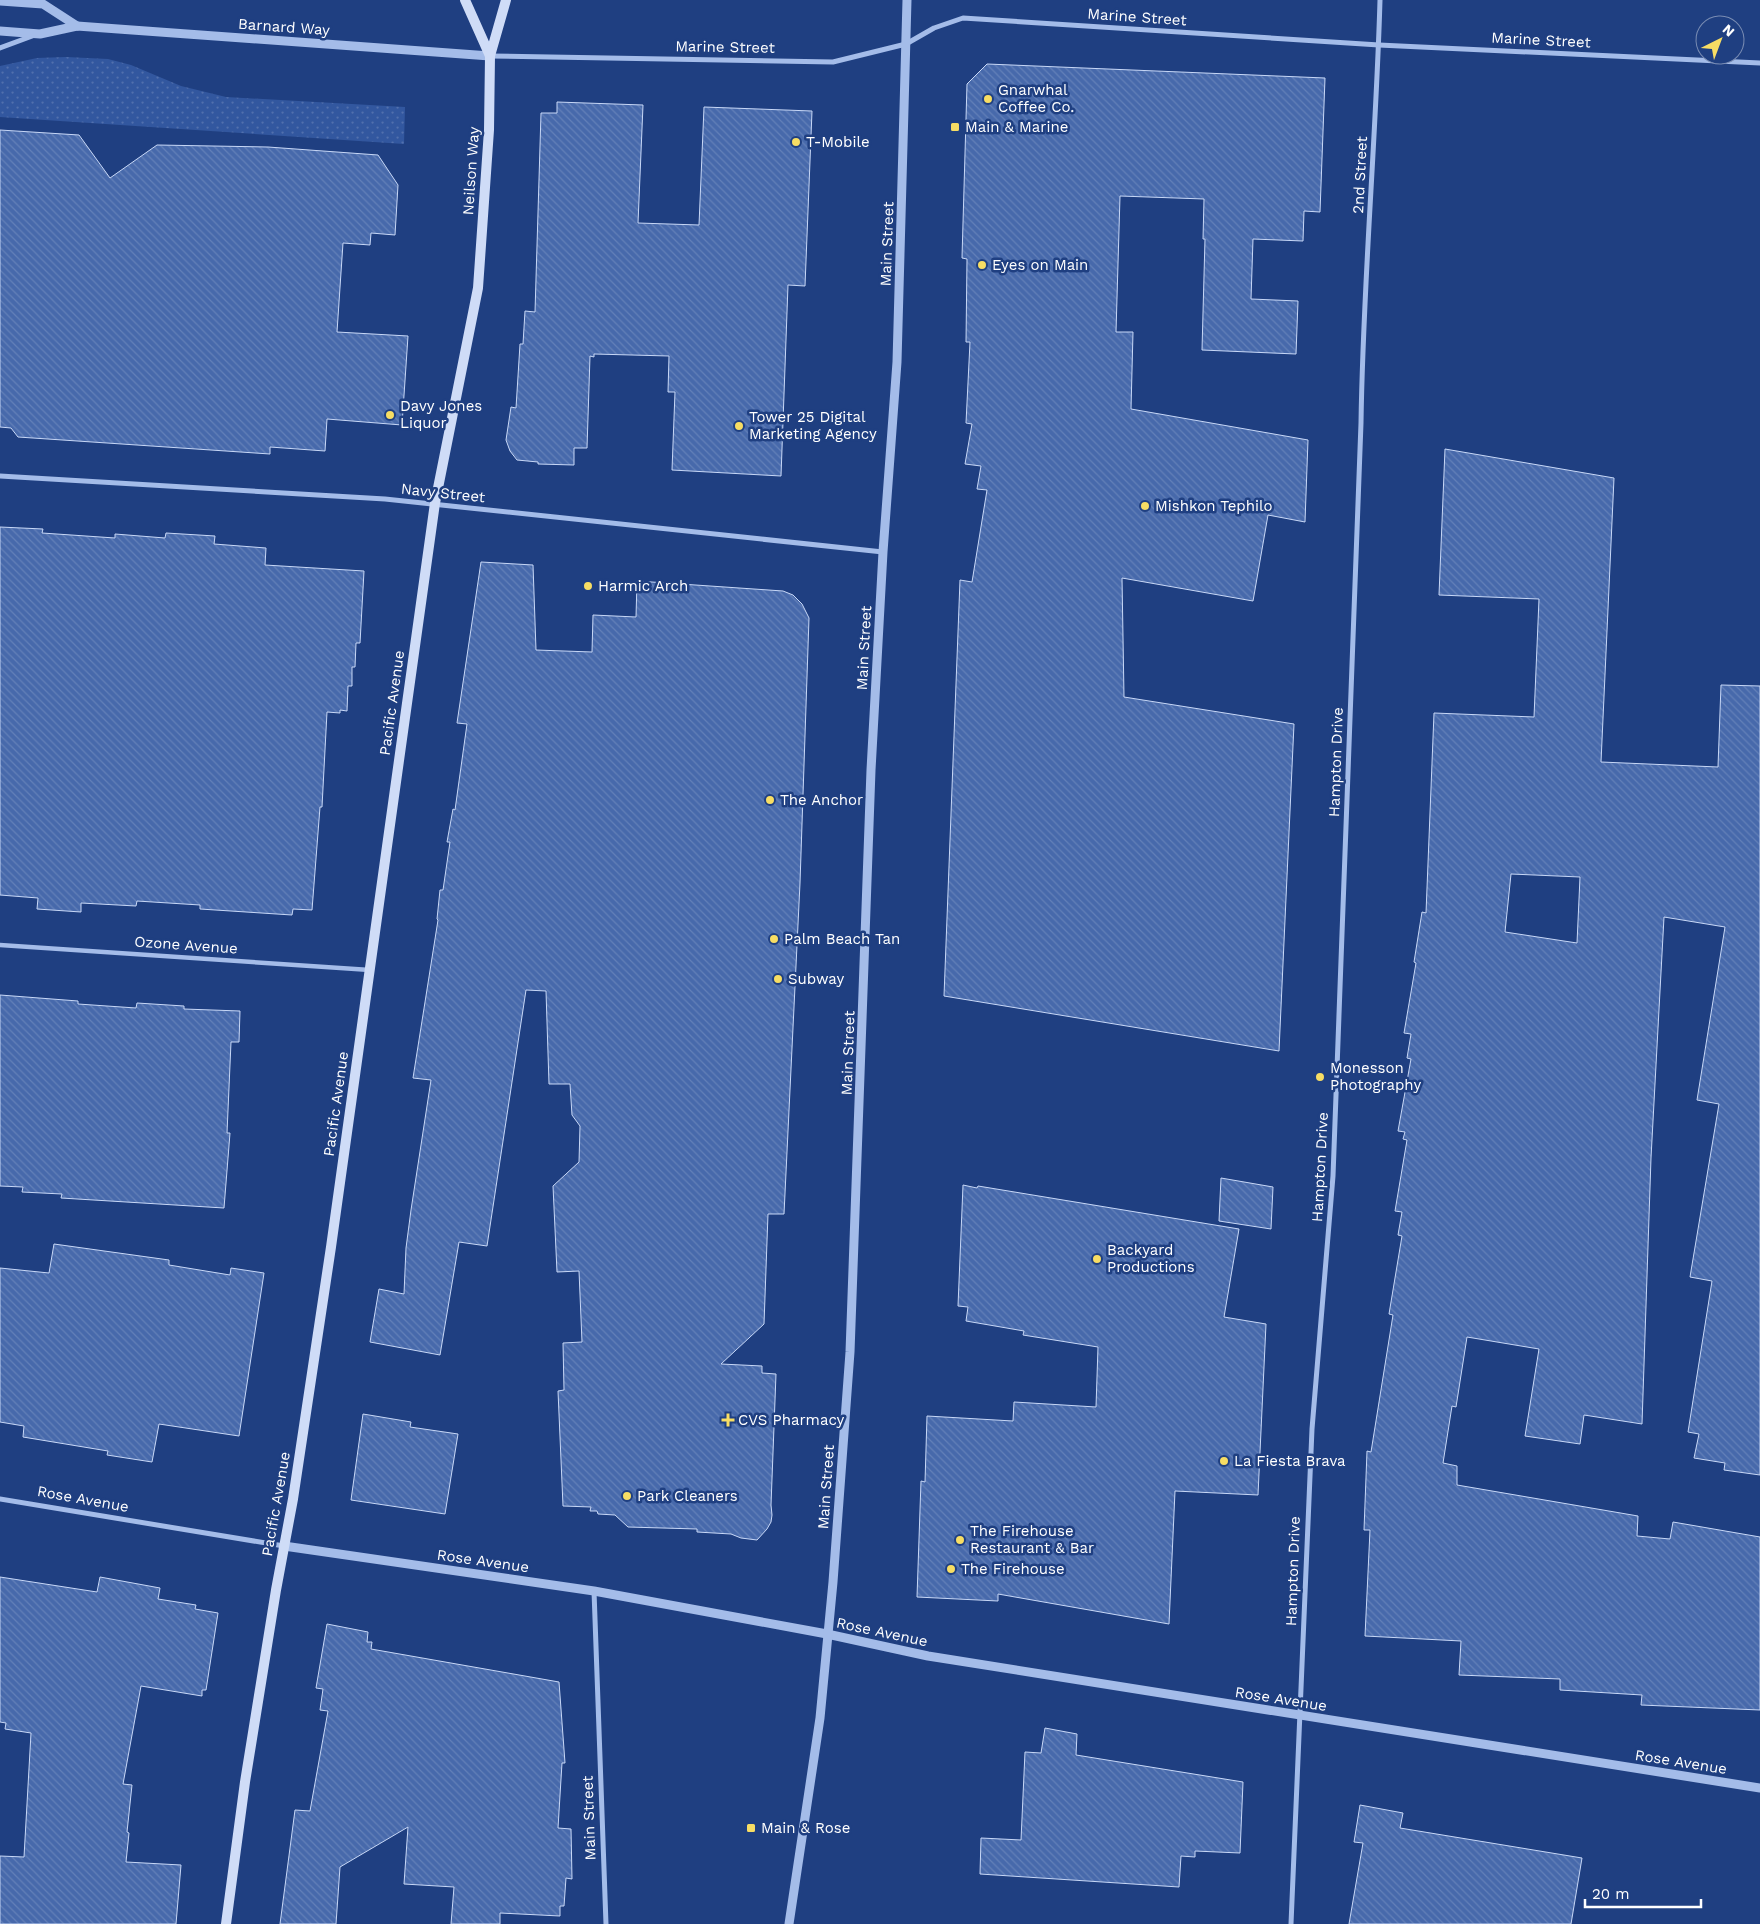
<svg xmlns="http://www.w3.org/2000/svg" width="1760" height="1924" font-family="'Work Sans',sans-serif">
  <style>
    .grass { fill: url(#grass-dots) }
    .building { fill: url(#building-back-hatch); stroke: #c8d8f7; fill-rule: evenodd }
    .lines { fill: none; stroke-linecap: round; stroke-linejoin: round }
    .pedestrian { stroke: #a4bce9; stroke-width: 4.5 }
    .minor { stroke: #a4bce9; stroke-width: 5 }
    .tertiary { stroke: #a4bce9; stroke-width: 9 }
    .secondary { stroke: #cfdcf7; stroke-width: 10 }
    .poi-dot { fill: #f7dd64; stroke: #1f3f81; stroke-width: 2 }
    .labels { text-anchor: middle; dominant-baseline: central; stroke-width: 5; stroke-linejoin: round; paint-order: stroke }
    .street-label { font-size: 15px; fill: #fff; stroke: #1f3f81 }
    .poi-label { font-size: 15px; fill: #fff; stroke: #1f3f81; text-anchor: start }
  </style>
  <defs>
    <pattern id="grass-dots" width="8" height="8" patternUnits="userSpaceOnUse" patternTransform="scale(1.25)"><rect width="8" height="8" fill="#32579f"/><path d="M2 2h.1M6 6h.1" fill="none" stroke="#5170ad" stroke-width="1.8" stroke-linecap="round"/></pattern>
    <pattern id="building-back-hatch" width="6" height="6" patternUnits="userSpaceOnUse" patternTransform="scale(1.25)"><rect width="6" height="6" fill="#4769ab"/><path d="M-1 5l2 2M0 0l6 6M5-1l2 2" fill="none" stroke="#6380b8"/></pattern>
  </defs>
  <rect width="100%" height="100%" fill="#1f3f81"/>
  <polygon class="grass" points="66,57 108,59 131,65 181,86 226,97 405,107 404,144 0,117 0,66 37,58"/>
  <g class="building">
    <polygon points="987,64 1325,78 1320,212 1304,211 1303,241 1253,239 1251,299 1298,301 1296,354 1202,350 1205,239 1203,239 1204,199 1120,196 1116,332 1133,332 1131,409 1308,440 1305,522 1268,515 1253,601 1122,578 1124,697 1294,724 1279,1051 944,996 960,580 972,582 987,490 977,489 981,466 965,464 972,424 966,423 970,342 966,342 967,259 962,258 967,84"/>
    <polygon points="557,102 643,105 638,223 699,225 704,107 812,111 805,286 788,285 781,476 672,470 675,392 668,392 669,356 594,354 594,357 590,356 587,448 574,448 574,465 538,464 538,462 517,460 510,451 506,440 511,407 516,408 520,344 523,344 525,311 535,312 541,113 557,113"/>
    <polygon points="0,130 79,135 110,178 157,145 268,147 378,155 398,185 395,235 371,233 370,245 343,243 337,332 408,336 402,425 327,419 325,451 270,447 270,454 18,437 11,428 0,427"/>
    <path d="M1445,449L1614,478L1601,762L1718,767L1721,685L1760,686V1475L1724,1470L1725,1463L1694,1458L1699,1434L1688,1432L1712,1281L1690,1277L1719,1104L1697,1100L1725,927L1664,917L1651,1158L1642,1424L1584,1415L1580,1444L1525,1436L1539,1349L1467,1337L1456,1407L1452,1406L1443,1463L1457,1466V1485L1638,1516L1637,1536L1670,1539L1673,1522L1760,1537V1710L1641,1705L1642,1695L1560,1690V1679L1459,1675L1461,1641L1365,1636L1370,1530H1364L1367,1451L1371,1452L1393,1315L1389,1314L1402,1236L1398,1235L1402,1212L1395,1211L1407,1140L1403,1139L1405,1132L1398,1131L1411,1059L1407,1058L1411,1034L1404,1033L1416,963L1414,962L1422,912L1426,913L1434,713L1534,717L1539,599L1439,595ZM1511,874L1580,877L1577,943L1505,932Z"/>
    <polygon points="0,527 43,529 42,533 115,538 115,534 165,538 166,533 215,536 214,544 266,548 265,565 364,571 360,643 356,643 355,667 352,667 352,686 348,686 347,711 340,710 340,713 327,712 322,807 320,807 312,910 293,909 292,915 200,909 200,905 137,901 136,906 81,903 81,912 37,909 38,898 0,895"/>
    <polygon points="481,562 533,565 536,650 592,652 593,615 636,617 637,581 783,591 793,595 802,604 809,618 800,883 784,1214 768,1214 764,1324 721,1364 762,1366 762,1373 776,1374 771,1505 772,1515 771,1522 767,1529 757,1540 741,1538 731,1534 697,1532 697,1529 628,1527 615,1515 598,1514 597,1511 590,1511 591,1507 563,1506 558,1391 564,1390 563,1343 582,1342 579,1271 557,1272 553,1186 579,1162 580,1126 572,1115 570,1084 549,1084 546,991 526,990 487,1246 459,1242 440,1355 370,1342 379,1289 404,1294 406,1248 411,1210 431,1080 413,1078 438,920 437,919 440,890 443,890 450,842 447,842 453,809 455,810 467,724 457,723"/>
    <polygon points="0,995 78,1001 78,1004 136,1008 137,1003 184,1006 184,1009 240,1011 239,1042 231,1042 227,1133 230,1133 224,1208 61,1198 62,1194 22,1192 23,1187 0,1186"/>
    <polygon points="1221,1178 1273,1187 1271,1229 1219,1221"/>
    <polygon points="963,1185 977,1188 978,1186 1239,1229 1224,1317 1266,1324 1258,1495 1175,1491 1169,1624 998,1594 998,1601 917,1597 921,1481 925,1482 927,1416 1013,1421 1014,1402 1096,1407 1098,1347 1023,1335 1024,1331 966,1321 968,1307 958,1306"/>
    <polygon points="54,1244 169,1260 169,1265 230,1275 231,1268 264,1273 239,1436 159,1424 152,1462 107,1455 108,1451 23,1437 24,1426 0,1422 0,1268 49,1273"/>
    <polygon points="363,1414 411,1422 410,1427 458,1434 445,1514 351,1500"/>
    <polygon points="0,1577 97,1592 100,1577 160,1588 158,1599 196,1605 195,1609 218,1613 206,1690 202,1690 202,1696 141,1686 123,1784 132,1785 127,1832 129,1833 126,1862 181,1865 176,1924 0,1924 0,1856 24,1857 31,1733 5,1729 6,1723 0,1722"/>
    <polygon points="327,1624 368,1632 367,1642 372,1642 371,1649 559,1682 565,1763 562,1763 558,1828 571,1829 572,1879 566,1878 564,1906 560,1906 560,1916 500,1913 500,1924 451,1924 454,1887 404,1884 408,1827 340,1867 336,1924 280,1924 295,1810 310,1811 328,1711 320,1710 323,1689 316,1688"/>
    <polygon points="1045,1728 1077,1734 1076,1755 1243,1782 1240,1853 1195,1851 1195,1857 1181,1856 1179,1887 980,1874 981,1838 1021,1840 1025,1752 1041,1753"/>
    <polygon points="1360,1805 1403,1813 1400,1828 1582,1858 1571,1924 1349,1924 1363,1843 1354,1842"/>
  </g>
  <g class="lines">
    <polyline class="pedestrian" points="0,945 370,970"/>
    <g class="minor">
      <polyline points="0,48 35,35"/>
      <polyline points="490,56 833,62 906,44 934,28 963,18 1379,45 1760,63"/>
      <polyline points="0,476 385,499 883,552"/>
      <polyline points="0,1499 284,1546"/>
      <polyline points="594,1591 606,1924"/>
      <path d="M1291,1924L1312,1429L1333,1176L1361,423C1363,282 1376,141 1380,0"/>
    </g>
    <g class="tertiary">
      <polyline points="0,1 43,4 77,26"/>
      <polyline points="0,31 40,34 77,26 490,56"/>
      <polyline points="284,1546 594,1591 827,1634 928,1656 1760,1788"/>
      <polyline points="789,1924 820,1718 833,1582 850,1352 871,770 883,552 897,362 907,0"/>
    </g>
    <g class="secondary">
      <polyline points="465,0 490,56"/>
      <polyline points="226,1924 245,1782 276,1590 293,1499 331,1247 435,503 478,288 489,130 490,56 506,0"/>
    </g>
  </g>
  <g class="poi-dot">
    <circle cx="988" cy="99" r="5"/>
    <rect x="950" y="122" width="10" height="10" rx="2.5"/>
    <circle cx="796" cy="142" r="5"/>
    <circle cx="982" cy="265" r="5"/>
    <circle cx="390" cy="415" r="5"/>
    <circle cx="739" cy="426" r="5"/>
    <circle cx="1145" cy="506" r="5"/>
    <circle cx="588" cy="586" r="5"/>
    <circle cx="770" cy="800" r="5"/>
    <circle cx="774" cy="939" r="5"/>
    <circle cx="778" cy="979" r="5"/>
    <circle cx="1320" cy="1077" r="5"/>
    <circle cx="1097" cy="1259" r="5"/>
    <path d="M725.5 1412.5h5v5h5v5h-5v5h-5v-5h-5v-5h5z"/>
    <circle cx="1224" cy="1461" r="5"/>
    <circle cx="627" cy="1496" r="5"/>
    <circle cx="960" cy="1540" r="5"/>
    <circle cx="951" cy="1569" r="5"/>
    <rect x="746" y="1823" width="10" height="10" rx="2.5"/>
  </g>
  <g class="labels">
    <g class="street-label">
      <text transform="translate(1137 17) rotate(4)">Marine Street</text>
      <text transform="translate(284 27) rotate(4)">Barnard Way</text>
      <text transform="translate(1541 40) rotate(3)">Marine Street</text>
      <text transform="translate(725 47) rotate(1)">Marine Street</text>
      <text transform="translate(471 171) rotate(-86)">Neilson Way</text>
      <text transform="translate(1360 175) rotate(-87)">2nd Street</text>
      <text transform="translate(887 244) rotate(-88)">Main Street</text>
      <text transform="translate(443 493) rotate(6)">Navy Street</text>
      <text transform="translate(864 648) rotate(-87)">Main Street</text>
      <text transform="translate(392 703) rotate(-82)">Pacific Avenue</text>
      <text transform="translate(1336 762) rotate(-88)">Hampton Drive</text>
      <text transform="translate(186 945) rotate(4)">Ozone Avenue</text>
      <text transform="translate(848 1053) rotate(-88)">Main Street</text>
      <text transform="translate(336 1104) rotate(-82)">Pacific Avenue</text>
      <text transform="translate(1320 1167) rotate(-87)">Hampton Drive</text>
      <text transform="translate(826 1487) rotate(-86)">Main Street</text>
      <text transform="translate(83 1499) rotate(10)">Rose Avenue</text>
      <text transform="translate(276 1504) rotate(-80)">Pacific Avenue</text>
      <text transform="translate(483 1561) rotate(8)">Rose Avenue</text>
      <text transform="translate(1293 1571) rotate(-88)">Hampton Drive</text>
      <text transform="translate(882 1632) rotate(12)">Rose Avenue</text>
      <text transform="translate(1281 1699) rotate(9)">Rose Avenue</text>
      <text transform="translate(1681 1762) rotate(9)">Rose Avenue</text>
      <text transform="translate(589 1818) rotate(-92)">Main Street</text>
    </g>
    <g class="poi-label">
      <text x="998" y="90">Gnarwhal<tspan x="998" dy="17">Coffee Co.</tspan></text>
      <text x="965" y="127">Main &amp; Marine</text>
      <text x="806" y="142">T-Mobile</text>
      <text x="992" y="265">Eyes on Main</text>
      <text x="400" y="406">Davy Jones<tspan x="400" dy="17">Liquor</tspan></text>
      <text x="749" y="417">Tower 25 Digital<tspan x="749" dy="17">Marketing Agency</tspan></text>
      <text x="1155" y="506">Mishkon Tephilo</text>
      <text x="598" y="586">Harmic Arch</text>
      <text x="780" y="800">The Anchor</text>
      <text x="784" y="939">Palm Beach Tan</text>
      <text x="788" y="979">Subway</text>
      <text x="1330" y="1068">Monesson<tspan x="1330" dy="17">Photography</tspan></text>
      <text x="1107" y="1250">Backyard<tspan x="1107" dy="17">Productions</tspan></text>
      <text x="738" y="1420">CVS Pharmacy</text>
      <text x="1234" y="1461">La Fiesta Brava</text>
      <text x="637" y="1496">Park Cleaners</text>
      <text x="970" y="1531">The Firehouse<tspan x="970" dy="17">Restaurant &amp; Bar</tspan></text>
      <text x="961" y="1569">The Firehouse</text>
      <text x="761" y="1828">Main &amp; Rose</text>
    </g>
  </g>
  <g transform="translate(1720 40) rotate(42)"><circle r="24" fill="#1f3f81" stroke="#798cb3"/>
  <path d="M0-4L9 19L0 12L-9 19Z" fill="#f7dd64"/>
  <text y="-8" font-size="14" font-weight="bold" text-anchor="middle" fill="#ffffff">N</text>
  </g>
  <path d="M1585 1899v8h116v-8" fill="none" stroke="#ffffff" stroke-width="2.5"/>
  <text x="1592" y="1899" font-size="15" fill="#ffffff" stroke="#1f3f81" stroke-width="4" paint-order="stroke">20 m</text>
</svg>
